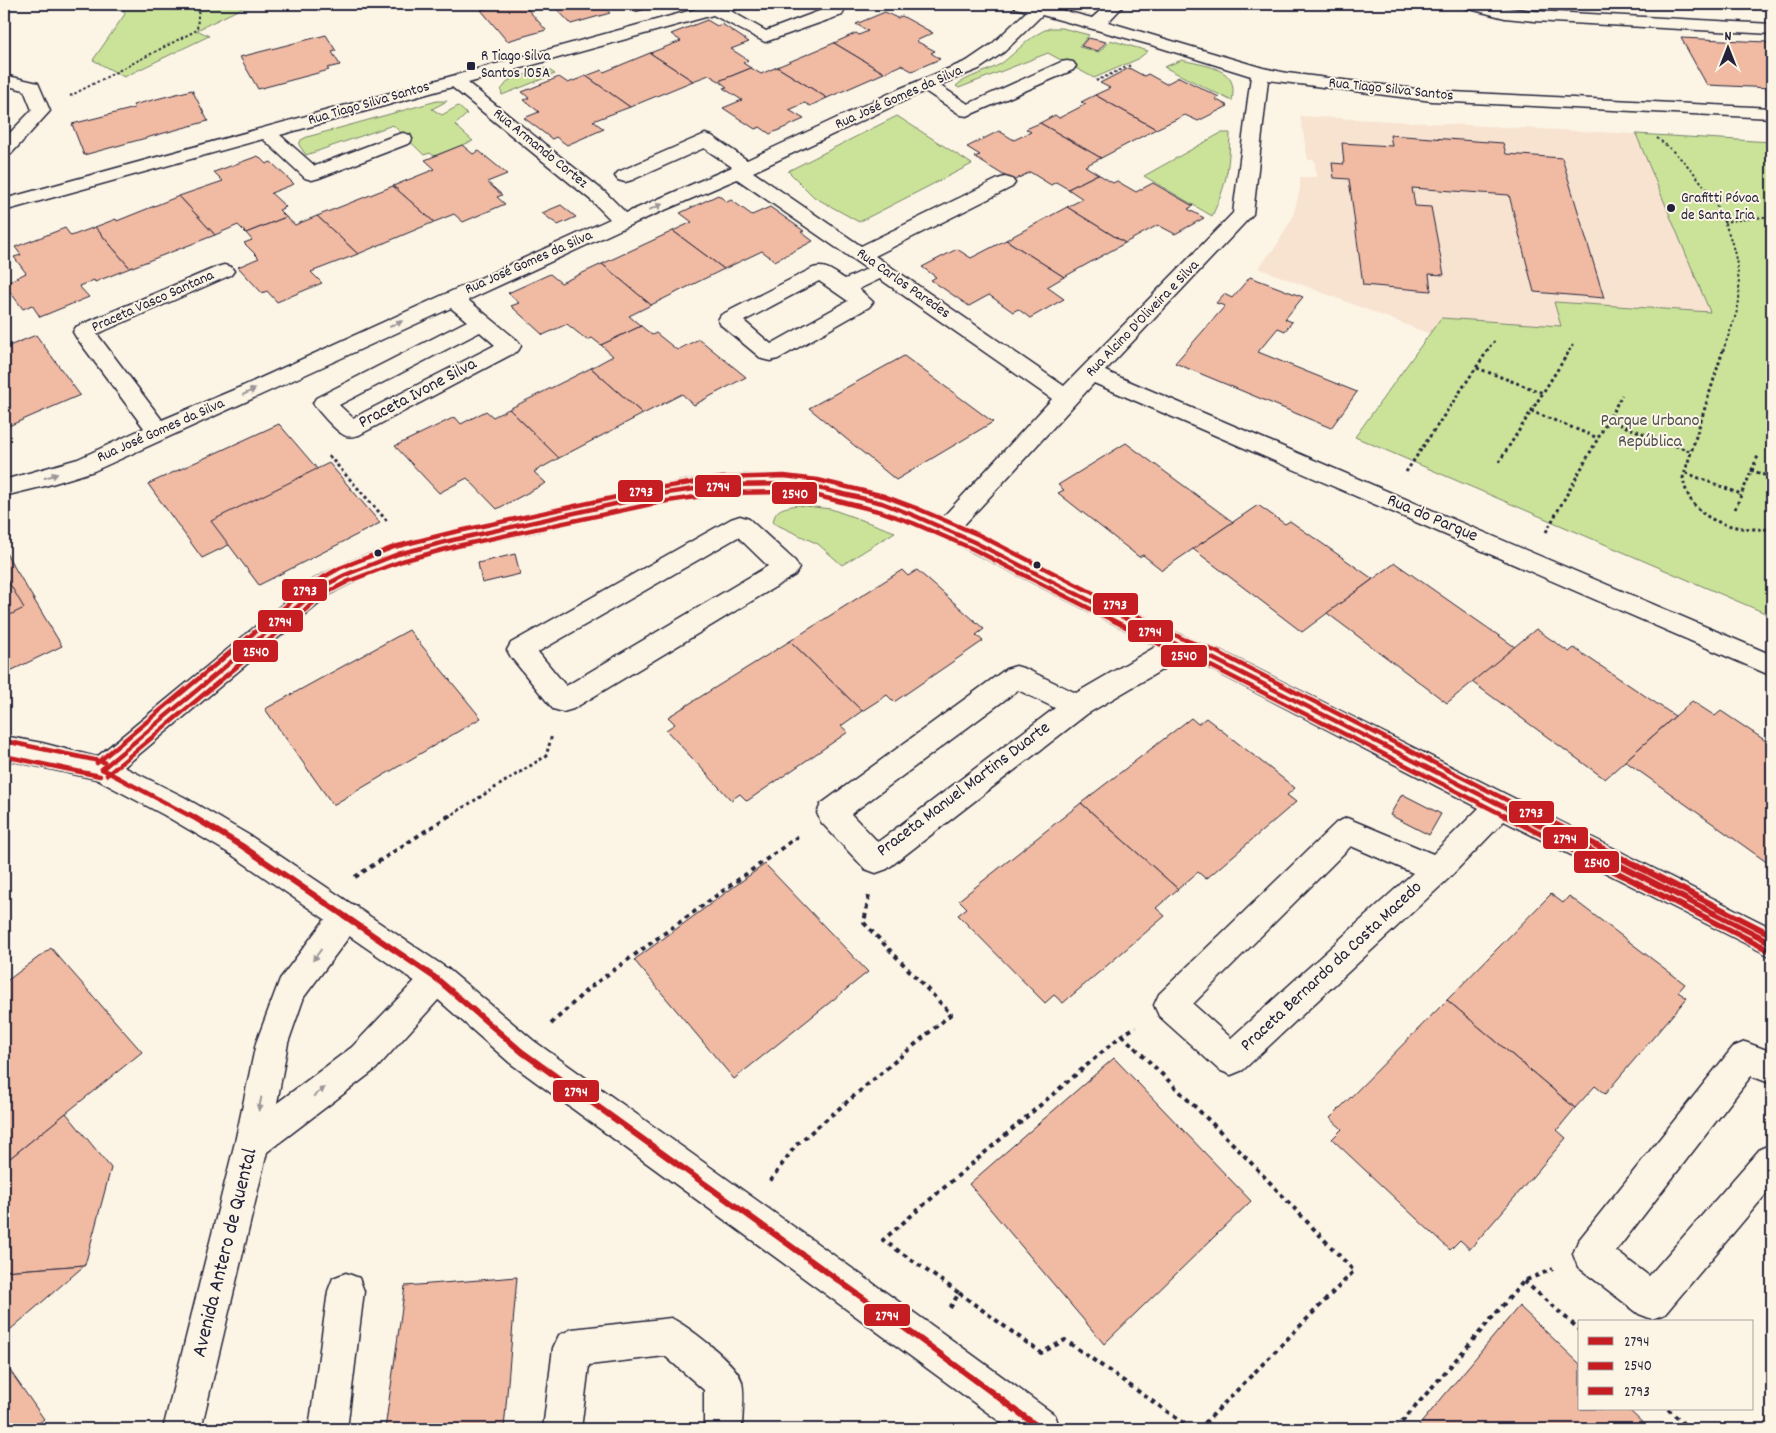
<svg xmlns="http://www.w3.org/2000/svg" width="1776" height="1433" font-family="Dekko,sans-serif">
  <style>
    .built { fill: #f8e3d1 }
    .green { fill: #cbe399; stroke: #76826a }
    .building { fill: #f0baa3; stroke: #22223b }
    .lines { fill: none; stroke-linecap: round; stroke-linejoin: round }
    .minor-casing { stroke: #22223b; stroke-width: 3 }
    .tertiary-casing { stroke: #22223b; stroke-width: 3 }
    .path-far2 { stroke: #22223b; stroke-width: 2; stroke-dasharray: 2.5 2.5; stroke-linecap: butt }
    .path-far1 { stroke: #22223b; stroke-width: 3; stroke-dasharray: 3 3; stroke-linecap: butt }
    .path { stroke: #22223b; stroke-width: 4; stroke-dasharray: 4.5 4.5; stroke-linecap: butt }
    .minor { fill: #fcf5e5; fill-rule: evenodd }
    .tertiary { fill: #fcf5e5; fill-rule: evenodd }
    .bus-1-far1-casing { stroke: #fcf5e5; stroke-width: 8 }
    .bus-1-casing { stroke: #fcf5e5; stroke-width: 10 }
    .bus-2-far1-casing { stroke: #fcf5e5; stroke-width: 8 }
    .bus-2-casing { stroke: #fcf5e5; stroke-width: 10 }
    .bus-3-far1-casing { stroke: #fcf5e5; stroke-width: 8 }
    .bus-3-casing { stroke: #fcf5e5; stroke-width: 10 }
    .bus-1-far1 { stroke: #c61d23; stroke-width: 4.5 }
    .bus-1 { stroke: #c61d23; stroke-width: 6 }
    .bus-2-far1 { stroke: #c61d23; stroke-width: 4.5 }
    .bus-2 { stroke: #c61d23; stroke-width: 6 }
    .bus-3-far1 { stroke: #c61d23; stroke-width: 4.5 }
    .bus-3 { stroke: #c61d23; stroke-width: 6 }
    .oneway { fill: #9a9698 }
    .poi-dot { fill: #22223b; stroke: #fcf5e5; stroke-width: 2 }
    .labels { text-anchor: middle; dominant-baseline: central; stroke-width: 4; stroke-linejoin: round; paint-order: stroke }
    .far-poi-label { font-size: 15px; fill: #22223b; stroke: #fcf5e5; text-anchor: start }
    .far-street-label { font-size: 15px; fill: #22223b; stroke: #fcf5e5 }
    .street-label { font-size: 18px; fill: #22223b; stroke: #fcf5e5 }
    .park-label { font-size: 18px; fill: #4c5252; stroke: #fcf5e5 }
    .near-street-label { font-size: 21px; fill: #22223b; stroke: #fcf5e5 }
    .line-badge { stroke: #fcf5e5; stroke-width: 2 }
    .badge-label { font-size: 14px; text-anchor: middle; font-weight: bold; fill: #fff }
  </style>
  <rect width="100%" height="100%" fill="#fcf5e5"/>
  <filter id="ink" filterUnits="userSpaceOnUse"><feTurbulence type="fractalNoise" baseFrequency=".02" numOctaves="2"/><feDisplacementMap in="SourceGraphic" scale="10" xChannelSelector="R" yChannelSelector="G"/><feConvolveMatrix kernelMatrix="1 2 1 2 8 2 1 2 1" color-interpolation-filters="sRGB"/></filter>
  <g filter="url(#ink)">
    <polygon class="built" points="1300,116 1636,134 1710,312 1554,302 1561,326 1441,318 1430,334 1258,268 1277,245 1293,216 1300,189 1300,177 1317,177 1314,160 1308,160"/>
    <g class="green">
      <polygon points="121,4 250,4 197,30 209,36 124,77 93,60 125,14"/>
      <path d="M1050,28H1062L1089,35L1079,47L1099,52L1110,40L1148,51L1138,59L1094,78L1048,53L959,88L956,86C965,77 990,71 1002,63C1018,51 1030,35 1050,28Z"/>
      <path d="M1182,60C1196,64 1224,66 1231,81C1234,87 1233,95 1232,101L1164,67Z"/>
      <polygon points="546,68 555,74 502,95 501,90 509,80"/>
      <polygon points="437,101 447,101 432,109 442,115 458,106 467,114 455,125 473,141 434,156 430,153 424,155 393,125 306,155 299,145 301,140 307,137"/>
      <polygon points="897,116 972,164 859,222 814,197 788,171"/>
      <path d="M1221,133H1230C1229,168 1227,184 1212,216L1144,176Z"/>
      <polygon points="1636,134 1772,142 1772,616 1355,437 1441,318 1561,326 1554,302 1710,312"/>
      <path d="M797,505L831,509L895,532L842,565L818,544L773,523C775,508 783,508 797,505Z"/>
    </g>
    <g class="building">
      <polygon points="503,4 523,4 546,30 507,41 481,10"/>
      <polygon points="552,4 601,4 610,13 571,24"/>
      <polygon points="628,4 665,4 635,12"/>
      <polygon points="885,12 897,18 902,16 933,33 916,41 935,51 931,53 940,59 912,71 901,65 884,73 834,43 856,33 859,35 868,31 856,24"/>
      <polygon points="707,20 717,26 722,24 749,42 731,49 748,60 743,63 751,68 719,81 709,75 693,81 650,53 681,41 671,34"/>
      <polygon points="326,35 336,51 332,52 340,65 327,68 329,70 258,89 240,57"/>
      <polygon points="1088,38 1106,42 1098,51 1081,46"/>
      <polygon points="1681,38 1766,42 1772,51 1772,88 1707,85"/>
      <polygon points="834,43 884,73 827,98 777,67"/>
      <polygon points="650,53 693,81 630,107 586,76 602,70 604,72"/>
      <polygon points="777,67 827,98 810,106 805,103 789,110 804,119 770,134 760,127 755,129 723,108 742,100 723,88 727,87 719,81 751,68 761,74"/>
      <polygon points="1129,68 1144,76 1148,74 1166,84 1179,77 1219,97 1215,99 1228,106 1198,121 1185,115 1156,129 1095,95 1110,88 1100,83"/>
      <polygon points="586,76 630,107 593,121 604,129 567,145 556,137 552,139 524,118 539,112 524,100 529,98 522,92 559,77 568,83"/>
      <polygon points="192,90 208,121 84,155 72,124 135,108 133,105"/>
      <polygon points="1095,95 1156,129 1101,158 1040,123 1055,115 1059,118 1086,104 1081,102"/>
      <polygon points="1040,123 1101,158 1085,166 1098,174 1068,189 1056,182 1051,185 1030,172 1013,181 974,157 980,155 967,147 999,131 1014,140 1031,132 1026,129"/>
      <polygon points="1390,135 1503,143 1506,154 1562,158 1604,298 1534,292 1509,195 1412,188 1415,206 1431,207 1444,275 1429,274 1431,291 1363,285 1349,179 1334,178 1332,163 1344,164 1342,143 1392,146"/>
      <polygon points="462,145 473,154 479,151 507,174 487,182 502,195 497,197 505,204 463,222 454,214 434,222 393,186 435,169 425,160"/>
      <polygon points="258,156 266,164 271,162 294,184 271,193 286,207 279,210 286,217 246,233 238,225 215,235 179,196 223,181 214,172"/>
      <polygon points="1098,174 1113,183 1117,181 1136,192 1153,183 1193,206 1188,209 1204,218 1175,234 1158,225 1125,243 1067,207 1083,199 1068,189"/>
      <polygon points="393,186 434,222 358,254 317,216"/>
      <polygon points="718,195 727,202 731,200 752,215 770,207 804,231 801,232 813,241 775,261 762,251 724,269 673,231 692,222 680,213"/>
      <polygon points="179,196 215,235 130,268 95,227 116,219 117,221"/>
      <polygon points="561,205 576,217 558,225 542,213"/>
      <polygon points="1067,207 1125,243 1064,277 1006,240"/>
      <polygon points="317,216 358,254 311,272 322,283 277,302 267,291 262,293 238,267 259,258 244,243 252,240 246,233 286,217 295,225"/>
      <polygon points="95,227 130,268 95,282 94,280 79,286 89,297 40,317 32,305 23,309 4,284 26,273 14,257 21,255 15,247 65,228 71,236"/>
      <polygon points="673,231 724,269 651,305 602,264"/>
      <polygon points="1006,240 1064,277 1047,287 1064,299 1030,318 1018,309 1013,312 989,295 969,306 931,280 936,277 922,267 957,249 971,258"/>
      <polygon points="602,264 651,305 629,316 641,326 601,345 592,338 587,340 567,324 543,335 511,306 519,303 508,293 550,274 561,283"/>
      <polygon points="1250,277 1303,297 1285,319 1292,322 1285,331 1278,328 1258,352 1357,392 1331,428 1175,363 1225,306 1216,303 1224,294 1232,298"/>
      <polygon points="641,326 652,335 656,333 677,350 699,339 746,377 694,405 682,394 643,414 591,368 613,356 601,345"/>
      <polygon points="36,335 80,395 4,428 4,348"/>
      <polygon points="904,356 993,422 896,480 809,408"/>
      <polygon points="591,368 643,414 559,458 509,409"/>
      <polygon points="509,409 559,458 534,472 546,483 497,509 467,478 439,493 395,446 455,417 461,424 486,411 493,417"/>
      <polygon points="279,424 337,492 202,558 148,484"/>
      <polygon points="1126,443 1233,522 1162,570 1143,555 1139,557 1058,493 1064,490 1058,485"/>
      <polygon points="329,463 380,523 259,585 211,521"/>
      <polygon points="1258,505 1285,524 1290,521 1373,579 1302,632 1193,549"/>
      <polygon points="4,550 62,646 4,674"/>
      <polygon points="515,554 520,574 482,583 478,563"/>
      <polygon points="1395,563 1515,647 1447,703 1327,613"/>
      <polygon points="902,570 908,576 917,570 984,629 976,635 983,641 894,702 887,695 862,711 790,641"/>
      <polygon points="4,574 24,608 4,618"/>
      <polygon points="1536,629 1569,652 1574,648 1675,716 1605,779 1472,682"/>
      <polygon points="409,630 481,718 333,805 265,709"/>
      <polygon points="790,641 862,711 841,726 848,732 747,801 740,794 731,800 666,730 675,724 668,717"/>
      <polygon points="1692,701 1715,716 1721,711 1772,745 1772,866 1625,761"/>
      <polygon points="1191,718 1198,724 1206,718 1295,788 1287,795 1296,802 1206,879 1198,872 1178,889 1081,803"/>
      <polygon points="1402,794 1441,814 1429,835 1390,815"/>
      <polygon points="1081,803 1178,889 1156,908 1165,916 1063,1003 1054,995 1045,1003 958,915 967,908 959,900"/>
      <polygon points="765,864 868,972 734,1079 634,960"/>
      <polygon points="1551,894 1563,903 1569,896 1685,984 1678,992 1687,998 1605,1094 1595,1086 1575,1108 1447,1000"/>
      <polygon points="51,948 142,1052 4,1163 4,983"/>
      <polygon points="1447,1000 1575,1108 1557,1130 1566,1138 1470,1249 1460,1240 1450,1250 1332,1139 1342,1129 1330,1118"/>
      <polygon points="1114,1058 1251,1201 1104,1344 969,1184"/>
      <polygon points="66,1113 111,1168 85,1265 4,1271 4,1163"/>
      <polygon points="85,1265 4,1335 4,1271"/>
      <polygon points="517,1277 504,1429 385,1429 405,1286"/>
      <polygon points="1519,1306 1580,1364 1580,1409 1628,1409 1649,1429 1416,1429"/>
      <polygon points="4,1362 44,1419 32,1429 4,1429"/>
    </g>
    <g class="lines">
      <defs>
        <g id="minor">
          <path d="M714,4H742L740,8L729,10L766,31L830,7H842L844,11L842,15L765,42L713,15L468,83L606,193L626,213L732,167L704,148L632,180L625,182L618,180L615,176L618,172L705,134L712,136L747,160L899,89L967,61L992,44L1027,11L1015,8L1013,4H1039L1092,18L1108,4H1125L1108,22L1263,68L1287,73L1432,91L1772,108V118L1432,101L1268,80L1253,214L1105,371L1772,655V676L1094,383L963,526L1189,639L1221,651L1772,928V957L1504,821L1448,879L1243,1070L1231,1075L1219,1070L1159,1016L1154,1005L1159,994L1337,822L1347,818L1433,854L1479,808L1203,665L1182,658L1087,714L887,869L876,873L865,869L821,822L817,813L821,804L1006,669L1016,666L1026,669L1076,693L1157,646C1113,623 1069,601 1024,578C949,539 872,498 786,492C702,487 619,513 538,531C467,546 393,557 329,595L112,777L102,781L92,777L88,769L92,761L311,581C381,540 463,530 541,512C621,495 704,469 786,476C841,480 892,497 943,517L1052,399L880,279L859,289L873,302L869,307L778,359L770,361L762,359L721,325L718,320L721,315L813,268C826,264 834,272 845,279L867,269L737,179L630,225L468,300L518,341L521,346L518,351L359,435C354,436 349,438 344,435C335,430 318,411 313,403L316,398L467,321L451,308L94,471L45,486L4,496V480L78,459L144,428L76,337L73,332L76,327L217,267L224,265L231,267L234,271L231,275L97,334L162,420L243,386L610,219L592,201L452,87L280,135L315,166L396,135L403,133L410,135L412,139L410,143L319,178L312,180L305,178L263,139L4,211V199ZM1042,15L1155,46L1251,76L1233,213L1064,386L875,256L1012,187L1015,183L1012,179L1005,177L998,179L861,246L753,172L925,91L961,115L967,116L1073,70L1076,66L1073,62L1067,61L1061,62L968,104L939,85L979,69L1004,52ZM819,281L848,301L771,344L744,321ZM480,332L495,345L353,418L339,405ZM1018,690L1055,708L878,842L851,814ZM1351,846L1413,873L1231,1038L1193,1004Z"/>
          <path d="M1464,4C1488,4 1510,9 1534,11L1772,24V34L1534,21L1505,18L1466,8Z"/>
          <polygon points="4,75 38,83 50,111 11,154 4,156 4,139 32,110 24,90 4,85"/>
          <path d="M740,516L749,519L795,561L799,568L795,575L573,709L563,712L553,709L511,657L507,650L511,643L731,519ZM738,537L768,566L566,686L538,652Z"/>
          <polygon points="346,902 357,906 361,916 357,926 304,997 288,1043 277,1103 352,1047 426,969 437,964 448,969 453,979 448,989 376,1069 267,1152 201,1429 163,1429 235,1142 256,1043 280,979 335,906"/>
          <polygon points="1745,1042 1772,1052 1772,1084 1751,1076 1616,1251 1649,1276 1760,1149 1772,1144 1772,1187 1665,1314 1652,1319 1639,1314 1578,1267 1573,1254 1578,1241 1733,1047"/>
          <polygon points="346,1273 359,1278 364,1291 347,1429 309,1429 328,1291 333,1278"/>
          <path d="M671,1318C688,1326 738,1364 742,1382C745,1397 742,1415 742,1429H704V1390L665,1356L589,1365L581,1429H543L553,1348L559,1335L572,1329Z"/>
        </g>
        <polygon id="tertiary" points="4,736 42,743 112,761 184,797 252,837 448,969 534,1041 941,1332 1055,1415 1060,1429 1010,1429 510,1063 426,989 232,855 164,815 96,779 4,759"/>
      </defs>
      <use href="#minor" class="minor-casing"/>
      <use href="#tertiary" class="tertiary-casing"/>
      <g class="path-far2">
        <polyline points="1096,81 1131,65"/>
        <polyline points="70,96 197,30 199,4"/>
        <path d="M1657,138C1699,170 1728,213 1737,265C1738,276 1740,289 1739,300C1737,317 1728,335 1723,351"/>
        <polyline points="1723,222 1772,216"/>
        <polyline points="1487,351 1495,340"/>
        <polyline points="1569,351 1573,345"/>
      </g>
      <g class="path-far1">
        <path d="M1723,350L1683,478C1690,522 1733,531 1772,529"/>
        <polyline points="1477,368 1543,393"/>
        <polyline points="1531,411 1598,438"/>
        <polyline points="1608,420 1692,452"/>
        <polyline points="329,456 388,522"/>
        <polyline points="1499,462 1570,350"/>
        <polyline points="1751,470 1772,478"/>
        <polyline points="1406,472 1488,350"/>
        <polyline points="1686,473 1741,494"/>
        <polyline points="1735,509 1758,456"/>
        <polyline points="1546,532 1622,395"/>
        <polyline points="448,817 546,756 552,735"/>
      </g>
      <g class="path">
        <polyline points="355,877 450,815"/>
        <polyline points="551,1024 589,988 800,835"/>
        <polyline points="1122,1035 1235,1146 1354,1271 1199,1429"/>
        <polyline points="770,1181 796,1145 951,1014 864,923 869,895"/>
        <polyline points="1524,1281 1580,1330"/>
        <polyline points="959,1293 1041,1353 1065,1340 1192,1429"/>
        <polyline points="950,1308 959,1293 883,1240 1122,1035 1136,1027"/>
        <polyline points="1668,1409 1689,1429"/>
        <polyline points="1396,1429 1524,1281 1553,1269"/>
      </g>
      <use href="#minor" class="minor"/>
      <use href="#tertiary" class="tertiary"/>
      <defs>
        <g id="bus-1-far1">
          <polyline points="102,769 320,588 345,575 398,554 453,540 660,494 722,485 785,484 818,488 882,503 913,515 974,542 1180,646 1212,658 1524,817"/>
          <polyline points="102,769 192,817"/>
        </g>
        <g id="bus-1">
          <polyline points="190,815 242,846 437,979 522,1052 928,1345 1041,1429"/>
          <polyline points="1521,815 1772,943"/>
        </g>
        <g id="bus-2-far1">
          <polyline points="4,756 100,776"/>
          <polyline points="107,775 324,594 349,581 402,561 457,546 661,502 723,493 785,492 818,496 882,512 913,523 973,549 1177,653 1209,665 1507,817"/>
        </g>
        <polyline id="bus-2" points="1504,815 1769,950"/>
        <g id="bus-3-far1">
          <polyline points="5,741 104,762"/>
          <polyline points="97,763 315,582 340,568 394,547 450,533 658,488 721,478 784,476 818,480 884,496 916,508 979,535 1183,639 1215,651 1540,817"/>
        </g>
        <polyline id="bus-3" points="1537,815 1772,935"/>
      </defs>
      <use href="#bus-1-far1" class="bus-1-far1-casing"/>
      <use href="#bus-1" class="bus-1-casing"/>
      <use href="#bus-2-far1" class="bus-2-far1-casing"/>
      <use href="#bus-2" class="bus-2-casing"/>
      <use href="#bus-3-far1" class="bus-3-far1-casing"/>
      <use href="#bus-3" class="bus-3-casing"/>
      <use href="#bus-1-far1" class="bus-1-far1"/>
      <use href="#bus-1" class="bus-1"/>
      <use href="#bus-2-far1" class="bus-2-far1"/>
      <use href="#bus-2" class="bus-2"/>
      <use href="#bus-3-far1" class="bus-3-far1"/>
      <use href="#bus-3" class="bus-3"/>
    </g>
    <defs><path id="oneway-solid" d="M-6-.8H1V-3.2L6.5 0L1 3.2V.8H-6Z" transform="scale(1.25)"/></defs>
    <g class="oneway">
      <use href="#oneway-solid" transform="translate(656 207) rotate(-23)"/>
      <use href="#oneway-solid" transform="translate(396 324) rotate(-25)"/>
      <use href="#oneway-solid" transform="translate(249 392) rotate(-25)"/>
      <use href="#oneway-solid" transform="translate(51 476) rotate(-18)"/>
      <use href="#oneway-solid" transform="translate(317 955) rotate(127)"/>
      <use href="#oneway-solid" transform="translate(319 1092) rotate(-37)"/>
      <use href="#oneway-solid" transform="translate(260 1104) rotate(101)"/>
    </g>
  </g>
  <g class="poi-dot">
    <rect x="466" y="61" width="10" height="10" rx="2.5"/>
    <circle cx="1671" cy="208" r="5"/>
    <circle cx="378" cy="553" r="4.5"/>
    <circle cx="1037" cy="565" r="4.5"/>
  </g>
  <g class="labels">
    <g class="far-poi-label">
      <text x="481" y="57">R Tiago Silva<tspan x="481" dy="17">Santos 105A</tspan></text>
      <text x="1681" y="199">Grafitti Póvoa<tspan x="1681" dy="17">de Santa Iria</tspan></text>
    </g>
    <g class="far-street-label">
      <text transform="translate(1391 90) rotate(6)">Rua Tiago Silva Santos</text>
      <text transform="translate(899 98) rotate(-24)">Rua José Gomes da Silva</text>
      <text transform="translate(369 104) rotate(-16)">Rua Tiago Silva Santos</text>
      <text transform="translate(540 149) rotate(39)">Rua Armando Cortez</text>
      <text transform="translate(529 263) rotate(-24)">Rua José Gomes da Silva</text>
      <text transform="translate(903 284) rotate(35)">Rua Carlos Paredes</text>
      <text transform="translate(153 302) rotate(-24)">Praceta Vasco Santana</text>
      <text transform="translate(1143 319) rotate(-46)">Rua Alcino D'Oliveira e Silva</text>
      <text transform="translate(161 431) rotate(-24)">Rua José Gomes da Silva</text>
    </g>
    <g class="street-label">
      <text transform="translate(418 394) rotate(-28)">Praceta Ivone Silva</text>
      <text transform="translate(1432 519) rotate(23)">Rua do Parque</text>
      <text transform="translate(964 790) rotate(-37)">Praceta Manuel Martins Duarte</text>
      <text transform="translate(1332 967) rotate(-43)">Praceta Bernardo da Costa Macedo</text>
    </g>
    <g class="park-label">
      <text x="1650" y="421">Parque Urbano<tspan x="1650" dy="21">República</tspan></text>
    </g>
    <g class="near-street-label">
      <text transform="translate(226 1253) rotate(-76)">Avenida Antero de Quental</text>
    </g>
  </g>
  <g class="line-badge">
    <rect x="694" y="474" width="48" height="24" rx="5" fill="#c61d23"/>
    <rect x="617" y="479" width="47" height="24" rx="5" fill="#c61d23"/>
    <rect x="771" y="481" width="47" height="24" rx="5" fill="#c61d23"/>
    <rect x="281" y="578" width="47" height="24" rx="5" fill="#c61d23"/>
    <rect x="1092" y="592" width="47" height="24" rx="5" fill="#c61d23"/>
    <rect x="257" y="609" width="47" height="24" rx="5" fill="#c61d23"/>
    <rect x="1127" y="619" width="47" height="24" rx="5" fill="#c61d23"/>
    <rect x="232" y="639" width="47" height="24" rx="5" fill="#c61d23"/>
    <rect x="1160" y="644" width="48" height="24" rx="5" fill="#c61d23"/>
    <rect x="1508" y="800" width="47" height="24" rx="5" fill="#c61d23"/>
    <rect x="1542" y="826" width="47" height="24" rx="5" fill="#c61d23"/>
    <rect x="1573" y="850" width="47" height="24" rx="5" fill="#c61d23"/>
    <rect x="552" y="1079" width="48" height="24" rx="5" fill="#c61d23"/>
    <rect x="863" y="1303" width="48" height="24" rx="5" fill="#c61d23"/>
  </g>
  <g class="badge-label">
    <text x="718" y="491">2794</text>
    <text x="641" y="496">2793</text>
    <text x="795" y="498">2540</text>
    <text x="305" y="595">2793</text>
    <text x="1115" y="609">2793</text>
    <text x="280" y="626">2794</text>
    <text x="1150" y="636">2794</text>
    <text x="256" y="656">2540</text>
    <text x="1184" y="660">2540</text>
    <text x="1531" y="817">2793</text>
    <text x="1565" y="843">2794</text>
    <text x="1597" y="867">2540</text>
    <text x="576" y="1096">2794</text>
    <text x="887" y="1320">2794</text>
  </g>
  <rect width="1776" height="1433" fill="none" stroke="#fcf5e5" stroke-width="20"/>
  <rect x="10" y="10" width="1756" height="1413" fill="none" stroke="#22223b" stroke-width="2" filter="url(#ink)"/>
  <rect x="1578" y="1320" width="175" height="90" fill="#fcf5e5" stroke="#a5a1a1"/>
  <rect x="1588" y="1337" width="25" height="8" fill="#c61d23" stroke="#a5a1a1"/>
  <text x="1624" y="1346" font-size="15" fill="#22223b">2794</text>
  <rect x="1588" y="1362" width="25" height="8" fill="#c61d23" stroke="#a5a1a1"/>
  <text x="1624" y="1370" font-size="15" fill="#22223b">2540</text>
  <rect x="1588" y="1387" width="25" height="8" fill="#c61d23" stroke="#a5a1a1"/>
  <text x="1624" y="1396" font-size="15" fill="#22223b">2793</text>
  <g transform="translate(1728 48)" stroke="#fcf5e5" stroke-width="4" paint-order="stroke">
  <path d="M0-4L9 19L0 12L-9 19Z" fill="#22223b"/>
  <text y="-8" font-size="14" font-weight="bold" text-anchor="middle" fill="#22223b">N</text>
  </g>
</svg>
